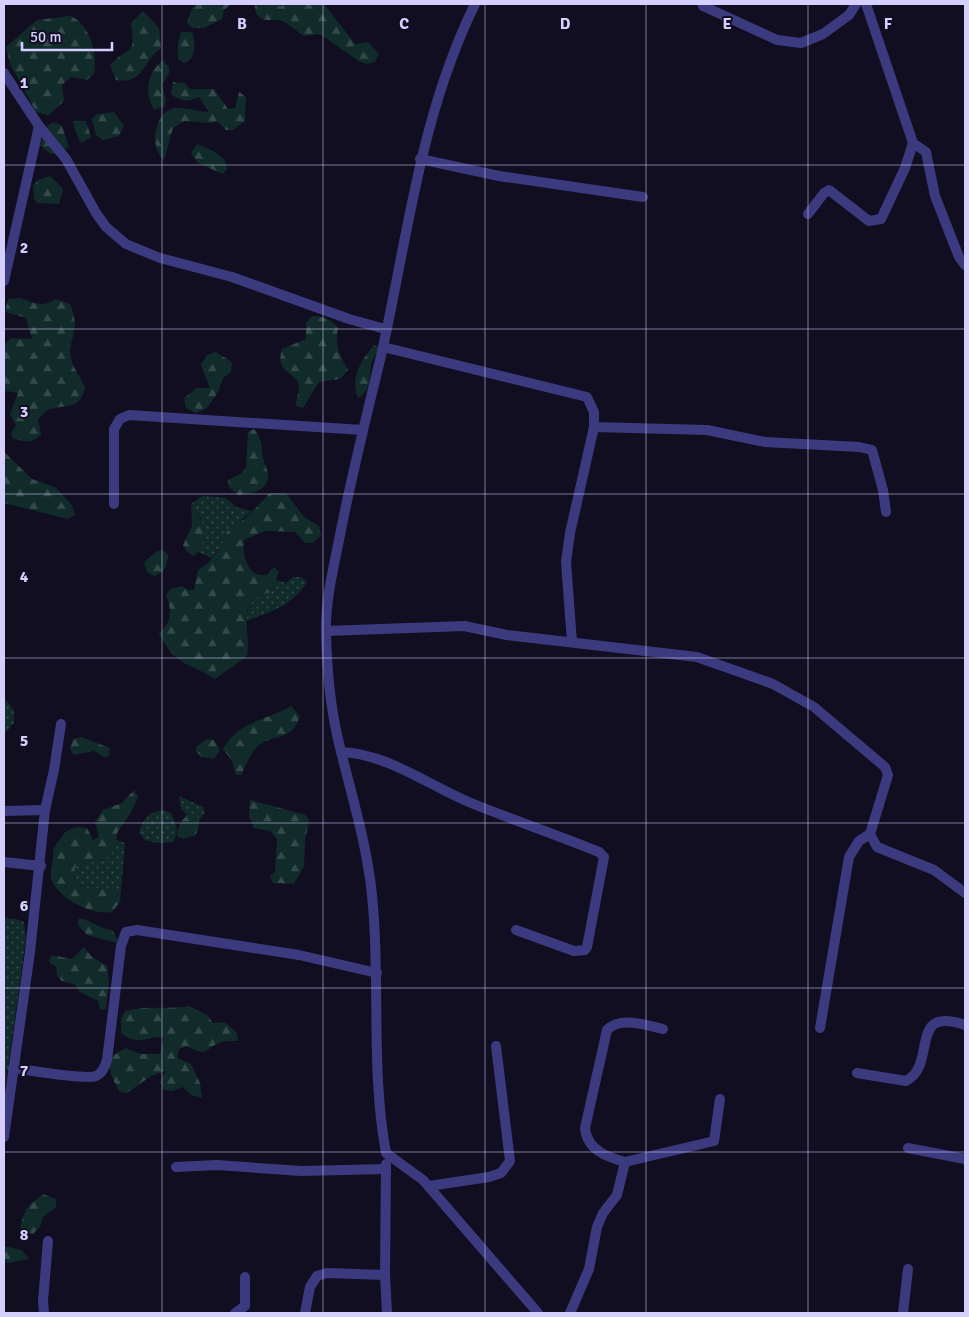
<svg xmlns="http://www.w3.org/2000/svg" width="969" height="1317" font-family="Signika,sans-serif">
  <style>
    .grass { fill: url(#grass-dots) }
    .forest { fill: url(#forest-firs) }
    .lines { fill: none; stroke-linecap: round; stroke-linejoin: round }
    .street { stroke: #3c3a7e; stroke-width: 10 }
    .grid { fill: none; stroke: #d4cffd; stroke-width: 1; stroke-opacity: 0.55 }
    .grid-label { font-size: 16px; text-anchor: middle; font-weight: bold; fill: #d4cffd; stroke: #110e21; stroke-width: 4; stroke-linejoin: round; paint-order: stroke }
  </style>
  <defs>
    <pattern id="grass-dots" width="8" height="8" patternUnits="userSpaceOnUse" patternTransform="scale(1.25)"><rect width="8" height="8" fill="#112b2a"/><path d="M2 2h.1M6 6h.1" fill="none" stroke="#33494a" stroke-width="1.8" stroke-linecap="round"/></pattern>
    <pattern id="forest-firs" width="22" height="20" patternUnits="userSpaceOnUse" patternTransform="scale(1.25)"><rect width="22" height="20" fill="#112b2a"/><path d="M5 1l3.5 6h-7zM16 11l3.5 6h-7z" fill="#33494a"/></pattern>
  </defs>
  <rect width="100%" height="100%" fill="#110e21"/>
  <g class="grass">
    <path d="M202,496L226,498L236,507L252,511L226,533L221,548L211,558L199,552C205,528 207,524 191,504Z"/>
    <path d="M293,577H301L307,582C291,607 273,610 247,621C246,603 254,597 271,592L275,580L286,583Z"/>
    <polygon points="4,698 14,710 14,723 4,734"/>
    <polygon points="179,796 203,807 205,813 200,819 190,813 187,816 181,808"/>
    <path d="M163,810L171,813C176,825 180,831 173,842L156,843L145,840L139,832C144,818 148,813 163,810Z"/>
    <polygon points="116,840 125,843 120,902 115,889 88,888 74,882 75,867 87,862 99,862 115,849"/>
    <polygon points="4,918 16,919 24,922 26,938 4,1096"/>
  </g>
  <g class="forest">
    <polygon points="198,4 231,4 224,10 222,19 204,28 192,28 187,23 192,8"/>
    <path d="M255,4H274L281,6L286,4H324L355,44L368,42L379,54L375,62L367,64L360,62L320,34L304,36C297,32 291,25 284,22C274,16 255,28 255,4Z"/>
    <path d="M143,11L159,28L161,48C143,60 144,85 116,80L110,65C129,44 136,59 131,23Z"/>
    <path d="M71,16C90,25 98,54 94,74L87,80L71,77L62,85L64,101L49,115L36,112L10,64L6,47L37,20Z"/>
    <path d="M181,32H192C196,42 196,60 184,63L178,59V43Z"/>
    <path d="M163,60L169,67V73L162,85L166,101L164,107L154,110C144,92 147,73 163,60Z"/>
    <path d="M173,82L185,83L190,89H214L228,109L235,108L239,92L246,97L245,121L233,130H226L217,121L212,123L184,121L173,128L164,160C148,147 154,108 178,108C188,108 199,112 209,112L199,97C187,102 182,102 171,94Z"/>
    <polygon points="114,112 124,126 119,136 103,140 96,135 92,119 97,114"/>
    <polygon points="73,121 86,121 91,137 81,143 75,130"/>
    <path d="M54,122L62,126L69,147C54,156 53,157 40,145L48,125Z"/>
    <path d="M197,144C209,149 227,155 227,169L223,174L198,163L191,153Z"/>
    <polygon points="50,176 63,189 59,204 38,203 34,199 33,186 38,180"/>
    <path d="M20,298C34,303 43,308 56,299L70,304C82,332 67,338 71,359C73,368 82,379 85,388C79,410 69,404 51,409C46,410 42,416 38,419L41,435L30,442L13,439L11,434L16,425L10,414L18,393L7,391L4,393V345L11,338L32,339L26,318L5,312L8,299Z"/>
    <path d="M312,316C323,316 331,319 338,328C334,344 340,356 348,370L340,379L319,382L303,408L296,406C296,400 299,392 299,386C298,372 274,374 282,349L306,339V323Z"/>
    <path d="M374,345L378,347C378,354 374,356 372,362C368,376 373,390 358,398C350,377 361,361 374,345Z"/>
    <polygon points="216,352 232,362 231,372 223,378 218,392 207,408 196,413 186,408 184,398 197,388 210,388 201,365 207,355"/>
    <path d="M254,429C263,441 261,444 263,458C264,463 267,468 268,473C270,491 251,494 238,495L229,487L228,480L241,474L246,467L248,432Z"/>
    <polygon points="4,452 32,479 55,487 72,505 75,515 68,519 4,503"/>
    <path d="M270,493H286L304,517L319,526L321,535L313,543H305L295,532L265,531L244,540C242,550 245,567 255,573C258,575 264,575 267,575L274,567L279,572L271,592C233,602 252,627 247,656L215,679C187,661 175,667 159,633C172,623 172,609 166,596L170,589L182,586L188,590H194L198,570L207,564L221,548L226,533L233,525L245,519Z"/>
    <path d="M191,504C204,519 211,541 194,556L186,551L183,545L192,526Z"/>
    <path d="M163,550L168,555C167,565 165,573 154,576L147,572L144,562L157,551Z"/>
    <path d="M291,706L300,716C291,743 274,732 257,747C250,753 246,766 241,775H236L232,761L223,749C238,721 266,721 291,706Z"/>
    <polygon points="81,737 110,748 109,756 104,757 94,751 74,755 70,749 73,739"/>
    <polygon points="207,739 214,740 220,750 214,759 202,757 196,752 196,747"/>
    <path d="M134,790L138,797L131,812L117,833L115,849L109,857L99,862H87L75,867L74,882L88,888L115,889L120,902L112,912C93,916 55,898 51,877C50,868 55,859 53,849C65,833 66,825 87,828L93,840L99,837L95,822L103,810L122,803Z"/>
    <polygon points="250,800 306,815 309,821 305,841 304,866 294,884 273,883 270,876 275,872 277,839 270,831 254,828 249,816"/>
    <path d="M190,813L200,819L196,835L183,839L177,836C178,825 182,819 190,813Z"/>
    <path d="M79,918C91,920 100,929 112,930L117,938V943L87,935L78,925Z"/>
    <polygon points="84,947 91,956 107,966 109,982 106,1009 100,1010 98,1001 80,992 74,984 62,981 57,976 56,967 49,962 51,955 72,959"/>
    <path d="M189,1006L207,1015L213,1023L225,1022L237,1033L238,1041C233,1041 227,1041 222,1042C204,1047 210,1059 187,1046L179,1049L177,1058L191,1064L200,1083L202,1098L191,1095L183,1087L172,1091L164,1090L160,1082L166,1071L151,1076L127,1093L120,1092C109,1073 101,1059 126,1048L140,1054H160L164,1038C147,1034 140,1048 121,1033V1019L125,1011C146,1005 167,1010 189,1006Z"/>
    <path d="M43,1194L56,1199V1207L43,1217L40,1227L33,1234L20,1231C23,1211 27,1206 43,1194Z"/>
    <polygon points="4,1246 22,1250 29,1259 7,1263 4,1260"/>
  </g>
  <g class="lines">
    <g class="street">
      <path d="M475,4C420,116 408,236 381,356C366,417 351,478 339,540C333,571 325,602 326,634C327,669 330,705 338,739C351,795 369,849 373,906C380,988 371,1072 386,1153L423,1180L538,1313"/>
      <polyline points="866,4 913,143 926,152 935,196 959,257 965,265"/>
      <polyline points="703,6 777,40 801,43 823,34 849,15 856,4"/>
      <polyline points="4,73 39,126 66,159 96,213 106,227 126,244 160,258 232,277 349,319 385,329"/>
      <polyline points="420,159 499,176 643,197"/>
      <polyline points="808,214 824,193 829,190 869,221 881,219 905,168 913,143"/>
      <polyline points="4,281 39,126"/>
      <polyline points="383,347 587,397 594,412 594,427 707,430 765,442 859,447 872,450 883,490 886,512"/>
      <polyline points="114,504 114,429 120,419 129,415 363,430"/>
      <polyline points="326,631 464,626 507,635 697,657 773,684 814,707 885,767 888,775 870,834 877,847 934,870 965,893"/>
      <polyline points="572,642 566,562 570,533 594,427"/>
      <path d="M341,752C388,754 428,785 471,803C513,820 557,835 599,852L604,857L587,947L585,950L574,951L516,930"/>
      <polyline points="4,811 45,810"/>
      <polyline points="4,862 41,866"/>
      <polyline points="820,1028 849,857 859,841 870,834"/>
      <path d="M13,1068C28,1070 86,1080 96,1076C103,1073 105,1066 107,1060L121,946L126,932L137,930L299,955L377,973"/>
      <path d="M857,1073L906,1081C938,1065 907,1005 965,1025"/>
      <polyline points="4,1137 30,952 45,810 54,770 61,724"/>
      <polyline points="908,1148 965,1159"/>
      <path d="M625,1162C607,1157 587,1150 585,1128L607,1030C620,1016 646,1025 663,1029"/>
      <polyline points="386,1164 385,1275 387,1313"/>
      <polyline points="176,1167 217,1165 301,1171 386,1169"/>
      <polyline points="429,1186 489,1177 501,1173 510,1161 496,1046"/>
      <polyline points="44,1313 43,1301 48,1241"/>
      <polyline points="235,1313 245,1306 245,1277"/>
      <polyline points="305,1313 310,1287 317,1276 327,1273 385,1275"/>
      <polyline points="570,1313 589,1269 597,1227 603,1213 617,1195 625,1162 714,1141 720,1099"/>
      <polyline points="903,1313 908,1269"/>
    </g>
  </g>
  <path class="grid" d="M162,4V1313M323,4V1313M485,4V1313M646,4V1313M808,4V1313M4,165H965M4,329H965M4,494H965M4,658H965M4,823H965M4,988H965M4,1152H965"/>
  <g class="grid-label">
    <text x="242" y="29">B</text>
    <text x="404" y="29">C</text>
    <text x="565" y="29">D</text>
    <text x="727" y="29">E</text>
    <text x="888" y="29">F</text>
    <text x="24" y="88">1</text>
    <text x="24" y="253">2</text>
    <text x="24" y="417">3</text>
    <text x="24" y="582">4</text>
    <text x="24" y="746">5</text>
    <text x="24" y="911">6</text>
    <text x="24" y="1076">7</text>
    <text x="24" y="1240">8</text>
  </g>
  <rect width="969" height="1317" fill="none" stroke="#d4cffd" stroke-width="10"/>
  <path d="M22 42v8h90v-8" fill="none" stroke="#d4cffd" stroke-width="2.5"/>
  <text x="30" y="42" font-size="15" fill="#d4cffd" stroke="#110e21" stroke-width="4" paint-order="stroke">50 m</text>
</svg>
